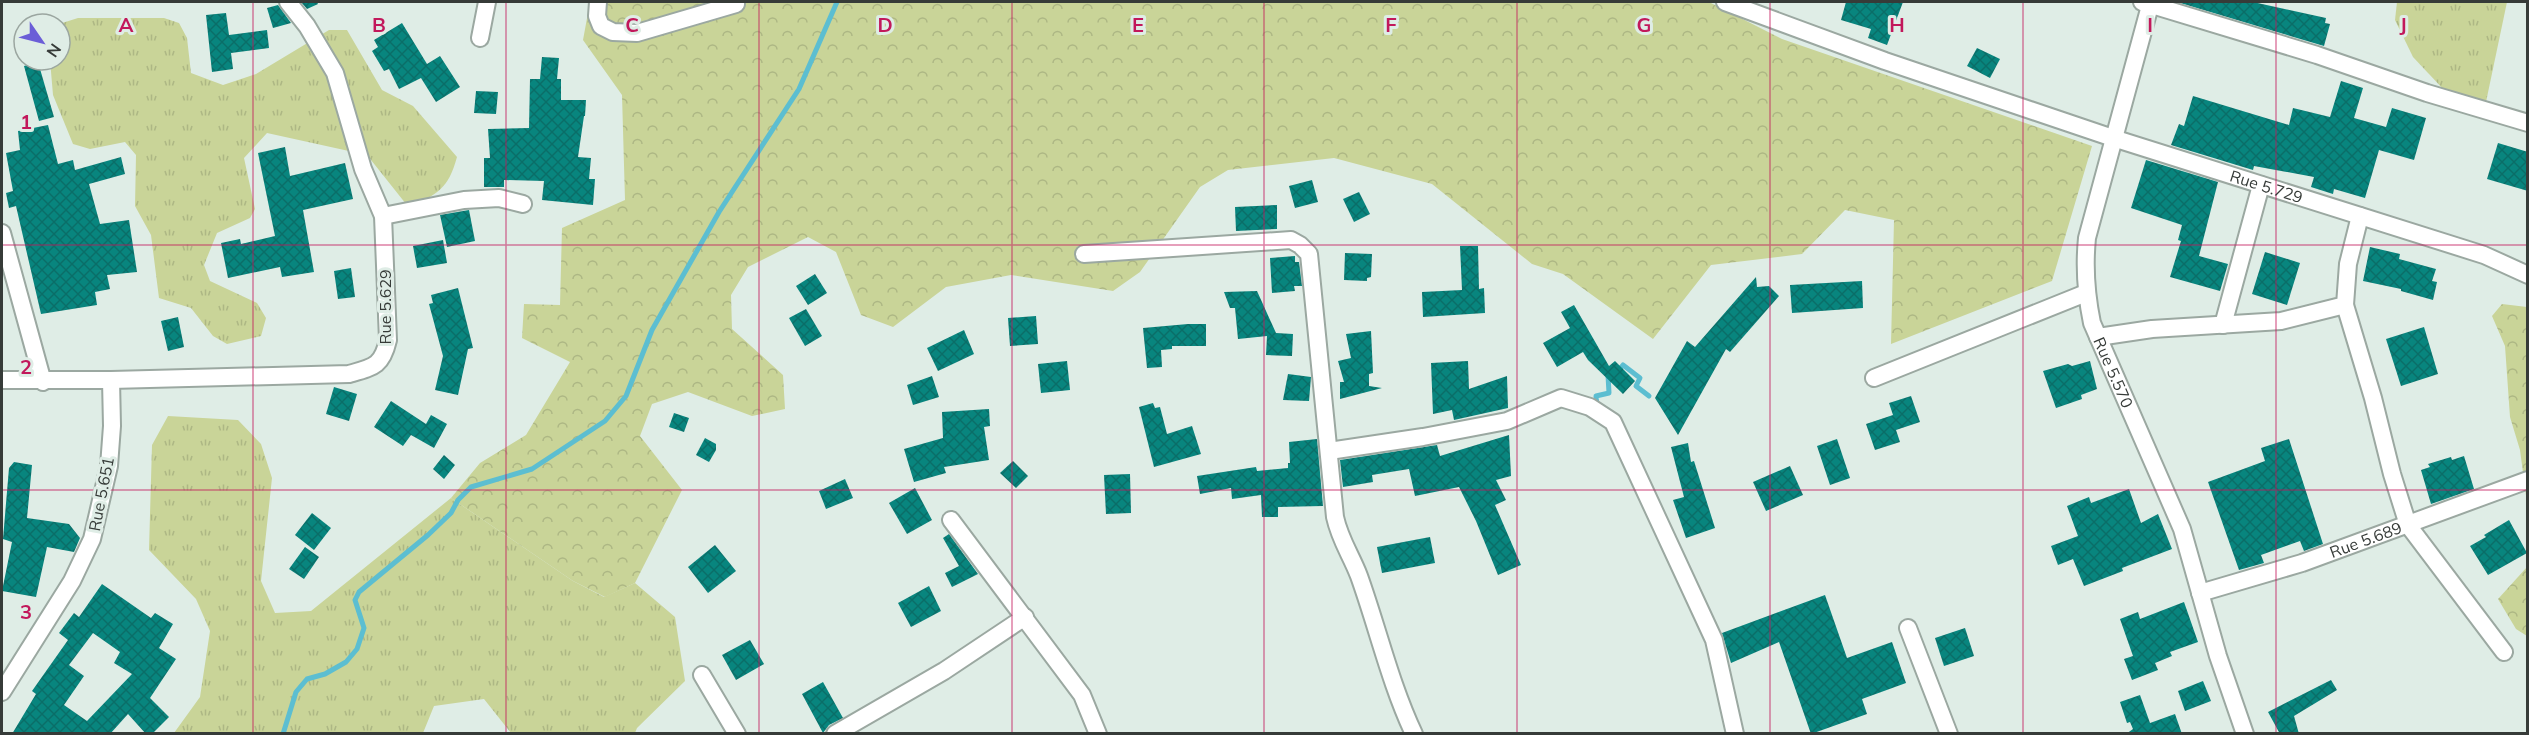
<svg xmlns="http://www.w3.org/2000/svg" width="2529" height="735" font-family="Mulish,sans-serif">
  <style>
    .grass { fill: url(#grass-tufts) }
    .forest { fill: url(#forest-crowns) }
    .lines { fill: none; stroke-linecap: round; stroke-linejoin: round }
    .stream { stroke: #5cbed1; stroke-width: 5 }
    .building { fill: url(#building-cross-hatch); fill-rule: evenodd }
    .minor-casing { stroke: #9ba8a1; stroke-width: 20 }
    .minor { stroke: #fff; stroke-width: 16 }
    .grid { fill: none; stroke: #c2185b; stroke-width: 1.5; stroke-opacity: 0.55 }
    .labels { text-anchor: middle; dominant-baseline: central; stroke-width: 6; stroke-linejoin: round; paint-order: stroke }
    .street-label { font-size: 16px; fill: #363b38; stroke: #dfede6 }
    .grid-label { font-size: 20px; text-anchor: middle; font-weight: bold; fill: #c2185b; stroke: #dfede6; stroke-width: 6; stroke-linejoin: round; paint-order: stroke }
  </style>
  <defs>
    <pattern id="grass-tufts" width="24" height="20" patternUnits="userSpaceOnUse" patternTransform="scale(1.5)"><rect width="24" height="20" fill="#c9d498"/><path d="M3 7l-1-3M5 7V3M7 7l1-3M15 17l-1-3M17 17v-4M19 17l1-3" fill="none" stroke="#adb784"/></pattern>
    <pattern id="forest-crowns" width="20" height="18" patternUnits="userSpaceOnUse" patternTransform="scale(1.5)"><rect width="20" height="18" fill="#c9d498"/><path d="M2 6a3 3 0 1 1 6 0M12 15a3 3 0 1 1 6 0" fill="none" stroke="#adb784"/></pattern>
    <pattern id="building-cross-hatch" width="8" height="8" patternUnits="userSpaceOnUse" patternTransform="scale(1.5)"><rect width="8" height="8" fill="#08857e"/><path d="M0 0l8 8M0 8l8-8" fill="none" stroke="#0a6e68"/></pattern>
  </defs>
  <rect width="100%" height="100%" fill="#dfede6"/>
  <g class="grass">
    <polygon points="2397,2 2507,2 2486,102 2444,90 2413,57 2395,20"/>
    <path d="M78,18H164L179,23L187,38L191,73L223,85L256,74L329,30H347L382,90L413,106L457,157C448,190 438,192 410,209L367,155L267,133L244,158L255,209L250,218L217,233L204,265L210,281L257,303L266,318L261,336L227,344L213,336L191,308L159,298L151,235L135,206L136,155L125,142L90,149L73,144L53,95L50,60H60L59,24Z"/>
    <polygon points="168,416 238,420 261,444 272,478 261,581 275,613 311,611 451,498 573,581 604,597 635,583 675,617 685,681 637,728 635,733 511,733 484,699 434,706 423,733 174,733 200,697 210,631 196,599 149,550 152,445"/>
  </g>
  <g class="forest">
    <polygon points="590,2 1709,2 1782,39 2092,146 2052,281 1891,344 1894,220 1845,210 1802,254 1711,265 1653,339 1563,274 1532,264 1432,184 1334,158 1228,170 1200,187 1140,272 1113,291 1011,275 946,287 893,327 861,315 836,252 808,237 748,267 731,295 732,329 783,375 785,409 752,416 688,392 652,404 640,436 682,490 635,583 605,597 573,581 451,498 480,463 526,435 570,362 522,338 524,304 560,305 562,228 625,200 622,95 583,40"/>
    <polygon points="2502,304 2527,307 2527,503 2520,450 2510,417 2505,346 2492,316"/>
    <polygon points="2527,567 2527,636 2516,629 2498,599"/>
  </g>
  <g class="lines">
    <g class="stream">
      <polyline points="1618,371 1623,365 1640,378 1636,386 1649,396"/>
      <polyline points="1597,406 1596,396 1609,393 1608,375 1610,375"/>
      <polyline points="283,734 296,692 307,679 325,674 346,662 357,649 364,628 355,600 359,592 428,535 451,513 458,500 471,487 532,469 605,421 626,396 652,330 719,212 799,89 837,2"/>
    </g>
  </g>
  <g class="building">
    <polygon points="301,2 317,2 318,4 307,9"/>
    <polygon points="1846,2 1903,2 1887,45 1868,38 1871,29 1841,20"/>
    <polygon points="2177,2 2253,2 2326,18 2325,23 2330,24 2324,46"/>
    <polygon points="278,5 291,23 273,28 267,8"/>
    <polygon points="226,13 229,35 267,30 269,48 231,53 233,69 212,72 206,15"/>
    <polygon points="402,23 427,64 440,56 460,87 436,102 421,78 399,89 389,69 384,71 372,51 378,47 374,40"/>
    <polygon points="1977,48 2000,59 1990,78 1967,66"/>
    <polygon points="542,57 559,58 557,79 561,79 561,100 586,100 585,116 584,116 578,157 591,158 589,179 595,179 593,205 542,200 544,181 504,180 504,187 484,187 484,158 490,158 488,129 529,128 530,79 540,79"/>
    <polygon points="38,62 54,117 39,121 24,66"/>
    <polygon points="2341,81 2363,88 2354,118 2386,127 2392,108 2426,118 2414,160 2379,150 2365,198 2334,189 2333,194 2311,187 2314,177 2254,166 2253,170 2171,145 2179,124 2184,126 2193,96 2289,125 2293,108 2330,117"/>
    <polygon points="476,91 498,92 496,114 474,113"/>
    <polygon points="48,125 58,164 73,160 75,170 121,157 125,174 89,184 100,224 129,220 137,272 107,275 110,289 95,292 97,305 41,314 16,206 9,208 6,193 13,191 6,153 20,150 18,131"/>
    <polygon points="2498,143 2528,152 2528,191 2487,179"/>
    <polygon points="285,147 290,176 345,163 353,199 303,210 314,272 282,277 280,267 228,278 221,243 240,239 241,244 275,236 258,153"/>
    <polygon points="2146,160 2218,182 2199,256 2228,264 2220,291 2170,277 2181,241 2178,240 2182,225 2131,208"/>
    <polygon points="1312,180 1318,202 1295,208 1289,186"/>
    <polygon points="1359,192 1370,214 1354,222 1343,199"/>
    <polygon points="1277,205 1277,229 1236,231 1235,207"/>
    <polygon points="469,210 475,241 447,247 440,215"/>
    <polygon points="443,240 447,263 417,268 413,246"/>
    <polygon points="1460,246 1478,246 1479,289 1484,288 1485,313 1423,317 1422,292 1462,290"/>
    <polygon points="2370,247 2400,254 2399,259 2436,269 2432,281 2437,282 2433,300 2401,291 2401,289 2363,281"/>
    <polygon points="2265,252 2300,263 2287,305 2252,294"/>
    <polygon points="1345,253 1372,254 1371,277 1367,278 1367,281 1344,280"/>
    <polygon points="1295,256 1295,262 1299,262 1302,286 1294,286 1295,291 1272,293 1270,258"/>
    <polygon points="351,268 355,297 338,299 334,271"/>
    <polygon points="815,274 827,293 808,305 796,286"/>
    <polygon points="1756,277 1757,287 1769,286 1779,296 1730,352 1726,349 1678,435 1655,398 1687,341 1695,347"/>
    <polygon points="1862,281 1863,308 1792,313 1790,285"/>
    <polygon points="458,288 473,348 468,349 458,395 435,390 443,356 429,304 433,303 431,295"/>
    <polygon points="1257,291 1276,333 1293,334 1292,356 1266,355 1267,336 1238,339 1235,308 1230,308 1224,292"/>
    <polygon points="1574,305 1609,366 1615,361 1635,381 1623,394 1588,360 1583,352 1557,367 1543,343 1570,328 1561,312"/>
    <polygon points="806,309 822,336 805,346 789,318"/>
    <polygon points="1036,316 1038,344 1010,346 1008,318"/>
    <polygon points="178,317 184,347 168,351 161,321"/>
    <polygon points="1188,324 1206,324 1206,346 1172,346 1172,349 1161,350 1162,367 1147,368 1143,328"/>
    <polygon points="2424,327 2438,374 2401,386 2386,339"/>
    <polygon points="964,330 974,354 938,371 927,348"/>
    <polygon points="1371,331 1373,373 1369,374 1369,386 1382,388 1340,399 1340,382 1344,382 1338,361 1351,358 1346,334"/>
    <polygon points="1067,361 1070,390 1041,393 1038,364"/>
    <polygon points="1468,361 1469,389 1507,376 1508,408 1454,420 1452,410 1433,414 1431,363"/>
    <polygon points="2090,361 2097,389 2081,395 2082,399 2056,408 2043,371 2068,364 2072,366"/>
    <polygon points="1288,374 1311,377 1309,401 1283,400"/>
    <polygon points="932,376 939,397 913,405 907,385"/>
    <polygon points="334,387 357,394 349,421 326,414"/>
    <polygon points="1911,396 1920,422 1896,430 1900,442 1875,450 1866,424 1893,415 1889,403"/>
    <polygon points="391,401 426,424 431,415 447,424 434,448 411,435 403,446 374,427"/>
    <polygon points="1153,403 1155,408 1160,407 1167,434 1192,426 1201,454 1154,467 1139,407"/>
    <polygon points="989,409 990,426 984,427 989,460 944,467 946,473 914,482 904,449 943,438 942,412"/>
    <polygon points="674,413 689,418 684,432 669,427"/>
    <polygon points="1509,435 1511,476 1496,480 1506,500 1495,505 1521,565 1498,575 1476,521 1459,487 1415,496 1409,469 1372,475 1373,482 1343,487 1340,460 1437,445 1440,456"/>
    <polygon points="705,438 716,444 716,450 709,462 696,455"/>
    <polygon points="1317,439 1323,506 1278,507 1278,517 1262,517 1261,495 1232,499 1231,488 1200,494 1197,476 1256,467 1257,471 1288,468 1288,463 1290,463 1289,442"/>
    <polygon points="1837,439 1850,478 1830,485 1817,446"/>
    <polygon points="2289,439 2323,544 2304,551 2300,541 2261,555 2264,563 2239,570 2208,482 2265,461 2261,448"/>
    <polygon points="1688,443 1691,462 1694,461 1715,528 1686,538 1673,500 1684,497 1671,447"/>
    <polygon points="444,455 455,465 444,479 433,469"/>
    <polygon points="2464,456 2474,489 2431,504 2421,470 2430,467 2428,464 2451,457 2452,460"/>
    <polygon points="1013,461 1028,476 1016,488 1000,473"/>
    <polygon points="14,462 32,465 27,518 69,524 80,538 74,552 47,547 36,597 2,591 12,542 3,539 9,468"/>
    <polygon points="1790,466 1803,495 1766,511 1753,482"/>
    <polygon points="1130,474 1131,513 1106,514 1104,475"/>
    <polygon points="845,479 853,498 826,509 819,491"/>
    <polygon points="915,488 932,520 907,534 889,503"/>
    <polygon points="2129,489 2141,523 2158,514 2172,549 2122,568 2123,571 2084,586 2073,559 2058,565 2051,546 2078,536 2067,506 2089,497 2091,503"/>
    <polygon points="312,513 331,528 314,550 295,535"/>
    <polygon points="2509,520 2527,553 2488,575 2470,546 2486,537 2484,535"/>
    <polygon points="949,534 978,574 952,587 945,573 959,566 943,538"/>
    <polygon points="1430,537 1435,563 1382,573 1377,547"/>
    <polygon points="715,545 736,571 708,593 688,567"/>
    <polygon points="305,547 319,557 304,579 289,569"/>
    <path d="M102,584L151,618L155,613L173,624L159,648L176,659L150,698L169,717L152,734H146L128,714L110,734H12L36,694L32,691L68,640L59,633L74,613L79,617ZM93,633L120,652L114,663L132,674L87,721L64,705L84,676L69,665Z"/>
    <polygon points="929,586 941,611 911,627 898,603"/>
    <polygon points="1825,595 1847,658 1892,642 1906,683 1862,699 1867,714 1811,734 1779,642 1731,663 1722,633"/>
    <polygon points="2184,602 2198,642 2170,652 2172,656 2155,663 2158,670 2132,680 2124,659 2133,656 2120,619 2138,612 2140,619"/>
    <polygon points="1965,628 1974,656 1944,666 1935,638"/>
    <polygon points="750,640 764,664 736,680 722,655"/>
    <polygon points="2331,680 2337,690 2294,716 2299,734 2280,734 2268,712"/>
    <polygon points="2203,681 2211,701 2185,711 2178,691"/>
    <polygon points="823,682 843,718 829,725 823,733 802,694"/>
    <polygon points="2140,695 2150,723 2175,714 2182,734 2126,734 2133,729 2130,722 2127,723 2120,702"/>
  </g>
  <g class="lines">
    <defs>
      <g id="minor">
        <polyline points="598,2 597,16 601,26 613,32 637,33 736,4"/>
        <path id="s1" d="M1725,2L1885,61L2113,138L2484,255L2528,275"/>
        <polyline points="2142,2 2317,55 2427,93 2528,123"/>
        <path id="s2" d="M2151,2L2087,238C2084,268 2086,294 2092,323L2182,529L2218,656L2245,734"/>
        <polyline points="480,38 487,2"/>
        <polyline points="383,216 464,200 499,198 523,204"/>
        <polyline points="2,233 43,382"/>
        <path d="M1084,254L1291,240L1300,245L1309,254L1335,517C1340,540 1351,555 1359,576C1378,629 1390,683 1414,734"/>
        <polyline points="2345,305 2373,398 2392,474 2408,525 2504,652"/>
        <polyline points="2223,325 2261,185"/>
        <polyline points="2098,337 2152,329 2281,321 2345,305 2348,264 2360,216"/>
        <polyline points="1874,378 2086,293"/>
        <polyline points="2,380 111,380 112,426 109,466 92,539 72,581 2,692"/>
        <path d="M111,380L349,374C374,367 382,366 388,340L383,216L363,169L335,73L307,26L288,2"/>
        <polyline points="1329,451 1423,437 1507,421 1561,398 1590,407 1613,422 1714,640 1735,734"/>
        <polyline points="951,520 1082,695 1098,734"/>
        <path id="s3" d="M2200,593L2302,563L2528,480"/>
        <polyline points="1908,628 1949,734"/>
        <polyline points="702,675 737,734"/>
        <polyline points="835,734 944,671 1025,617"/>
      </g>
    </defs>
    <use href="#minor" class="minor-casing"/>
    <use href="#minor" class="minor"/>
  </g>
  <path class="grid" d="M253,2V734M506,2V734M759,2V734M1012,2V734M1264,2V734M1517,2V734M1770,2V734M2023,2V734M2276,2V734M2,245H2528M2,490H2528"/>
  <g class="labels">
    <g class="street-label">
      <text stroke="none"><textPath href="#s1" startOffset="572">Rue 5.729</textPath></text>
      <text transform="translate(385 307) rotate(-90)">Rue 5.629</text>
      <text stroke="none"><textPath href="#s2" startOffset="384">Rue 5.570</textPath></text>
      <text transform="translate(101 494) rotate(-79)">Rue 5.651</text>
      <text stroke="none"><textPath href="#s3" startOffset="174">Rue 5.689</textPath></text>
    </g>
  </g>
  <g class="grid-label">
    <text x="126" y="32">A</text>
    <text x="379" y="32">B</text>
    <text x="632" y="32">C</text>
    <text x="885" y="32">D</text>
    <text x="1138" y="32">E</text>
    <text x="1391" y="32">F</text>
    <text x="1644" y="32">G</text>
    <text x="1897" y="32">H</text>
    <text x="2150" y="32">I</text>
    <text x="2403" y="32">J</text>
    <text x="26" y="129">1</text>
    <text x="26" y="374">2</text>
    <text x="26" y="619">3</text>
  </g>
  <rect width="2529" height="735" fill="none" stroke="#363b38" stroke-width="6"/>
  <g transform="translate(42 42) rotate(125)"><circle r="28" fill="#dfede6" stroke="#9ba6a0" stroke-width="1.5"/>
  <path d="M0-4.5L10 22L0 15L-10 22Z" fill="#6b5ed7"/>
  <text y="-9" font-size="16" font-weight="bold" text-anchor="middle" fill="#363b38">N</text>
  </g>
</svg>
